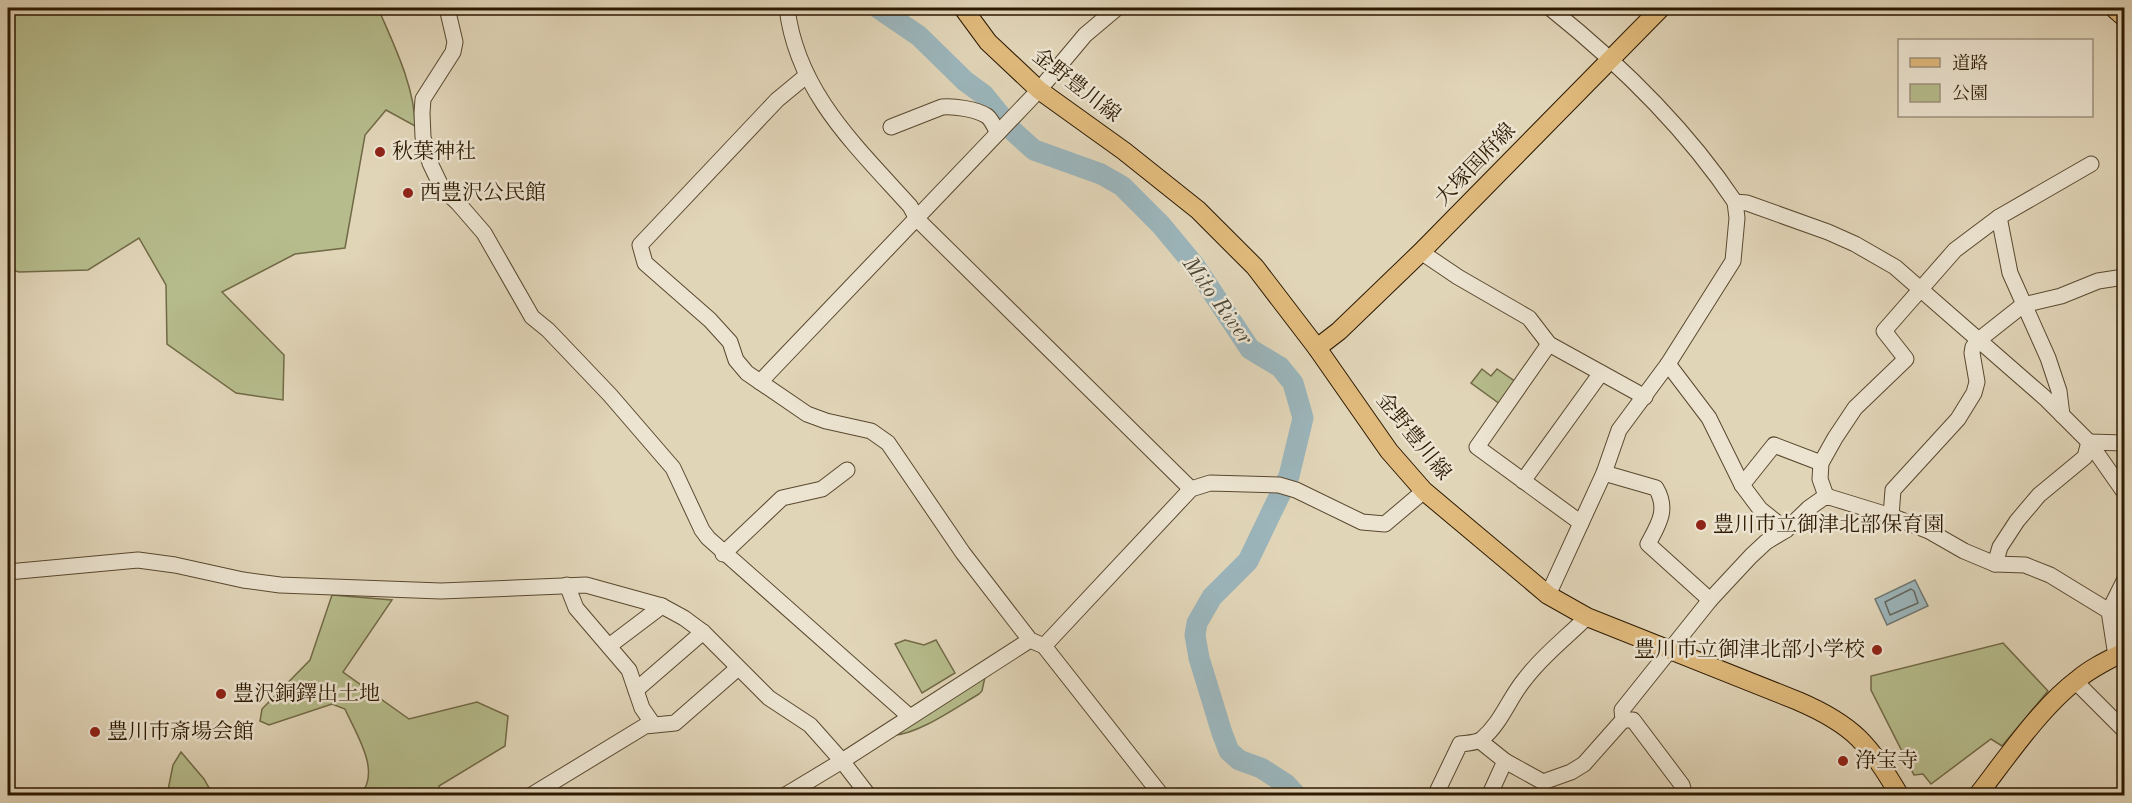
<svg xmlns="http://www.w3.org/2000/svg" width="2132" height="803" font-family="'Old Standard TT','Noto Serif JP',serif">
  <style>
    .green { fill: #b6bc8c; stroke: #716a46; stroke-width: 1.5 }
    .water { fill: #9bb5bb; stroke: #6f7771; stroke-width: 1.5 }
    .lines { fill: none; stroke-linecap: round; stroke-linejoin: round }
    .shore { stroke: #64675e; stroke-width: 1.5 }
    .river { stroke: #9bb5bb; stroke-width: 21 }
    .minor-casing { stroke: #59482f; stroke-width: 17 }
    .major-casing { stroke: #2c1901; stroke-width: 20 }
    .highway-casing { stroke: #2c1901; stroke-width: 23 }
    .minor { stroke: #ece4d1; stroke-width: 15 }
    .major { stroke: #e0ba7c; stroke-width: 18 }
    .highway { stroke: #e0ba7c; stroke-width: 21 }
    .poi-dot { fill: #8f2418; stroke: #ece4d1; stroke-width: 2 }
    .labels { text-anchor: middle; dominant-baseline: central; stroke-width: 5; stroke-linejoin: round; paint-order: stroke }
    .street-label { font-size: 21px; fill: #2c1901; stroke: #ece4d1 }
    .poi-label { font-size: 21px; fill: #2c1901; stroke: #ece4d1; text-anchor: start }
    .water-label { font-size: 22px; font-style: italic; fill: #4d4839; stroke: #ece4d1 }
  </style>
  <rect width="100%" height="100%" fill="#e1d5b8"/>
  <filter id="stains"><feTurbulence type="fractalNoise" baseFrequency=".00333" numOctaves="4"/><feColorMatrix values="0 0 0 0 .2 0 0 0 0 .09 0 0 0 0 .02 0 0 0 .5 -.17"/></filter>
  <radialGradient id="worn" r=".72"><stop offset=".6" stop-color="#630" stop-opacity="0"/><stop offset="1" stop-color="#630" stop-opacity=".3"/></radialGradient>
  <g class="green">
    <path d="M8,8H378C393,43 415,87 415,126L386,110L365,135L345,248L295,254L222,292L284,355L283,400L236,393L167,344L166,285L139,238L88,270L19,272L8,269Z"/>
    <polygon points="1482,369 1491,376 1497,369 1516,382 1500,404 1471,383"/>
    <path d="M332,595L392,600L343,672L409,719L477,702L508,716L505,746L439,786L438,795H360C382,772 356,734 345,709L332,704L269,725L260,721L262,709L310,660Z"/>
    <polygon points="905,640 924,645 936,640 955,673 922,693 895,644"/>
    <polygon points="2003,643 2048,691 2002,746 1991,739 1931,784 1923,774 1914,775 1871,690 1871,676"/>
    <path d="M985,677L982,691L979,694C958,706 916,736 892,735Z"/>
    <polygon points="181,752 204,779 213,795 167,795 173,765"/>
  </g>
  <polygon class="water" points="1915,580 1928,606 1887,625 1875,599"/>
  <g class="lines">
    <polygon class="shore" points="1911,589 1914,591 1918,603 1890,615 1885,602"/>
    <polyline class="river" points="878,8 919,36 965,81 984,95 1014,132 1034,150 1101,174 1122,186 1161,225 1195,266 1250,349 1280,367 1293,383 1303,418 1289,476 1248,561 1212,597 1197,623 1195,635 1199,658 1222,733 1229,751 1239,760 1261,768 1286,784 1297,796"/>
    <defs>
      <g id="minor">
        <polyline points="447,8 455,42 453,52 423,99 422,113 423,137 430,163 442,188 458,203 484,233 532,317 548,330 610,395 673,468 702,530 708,538 909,716"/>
        <path d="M787,8C797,92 856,146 910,206L917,219L1191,489"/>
        <path d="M1550,8C1620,64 1685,127 1735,202L1747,203L1828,232L1855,244L1895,267L2045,398L2089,442L2124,492"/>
        <polyline points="806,76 777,100 640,245 645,263 710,320 730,342 736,360 747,373 807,414 826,421 871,431 888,443 963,553 1030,640 1044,646 1162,796"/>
        <path d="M891,127L942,107C954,106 976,109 987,116C992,120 995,128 998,133"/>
        <polyline points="1999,217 2010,273 2048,358 2059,391 2062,415"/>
        <polyline points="1421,252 1458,277 1529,318 1549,344 1645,397"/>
        <polyline points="1549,344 1477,447 1581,523"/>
        <polyline points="1668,364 1709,418 1742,485 1760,509 1786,530"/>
        <polyline points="760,382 1039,90 1085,35 1117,8"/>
        <path d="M1604,473L1656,488C1669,510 1658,525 1648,544L1710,600"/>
        <polyline points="1523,481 1601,373"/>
        <polyline points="1742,485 1774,445 1821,463"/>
        <polyline points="1826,496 1820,479 1821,463 1835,438 1855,408 1906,359 1884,331 1955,250 1999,217 2091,164"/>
        <polyline points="1891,516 1893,490 1958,419 1974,393 1977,382 1972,353 1973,347 1980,339 2023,305 2061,296 2098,281 2124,277"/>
        <polyline points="723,554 782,498 822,489 847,470"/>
        <polyline points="1995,564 2000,547 2017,521 2039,495 2085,457 2089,442 2124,443"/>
        <polyline points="8,572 138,560 175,565 243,580 280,585 441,591 586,585 662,606 684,618 703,632 769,698 810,725 842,761 869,796"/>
        <polyline points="567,585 576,608 629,670 642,708 653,724"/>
        <polyline points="1548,595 1604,473 1619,430 1668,364 1733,261 1737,218 1735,202"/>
        <polyline points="609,646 662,606"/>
        <polyline points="1044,646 1191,489 1210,483 1279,485 1296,490 1362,522 1385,524 1424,491"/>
        <polyline points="2116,656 2109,611 2124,581"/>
        <polyline points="2075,681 2124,730"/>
        <polyline points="636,690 703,632"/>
        <polyline points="1623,720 1633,720 1682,785 1685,796"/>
        <polyline points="1480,741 1505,761 1543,782 1571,772 1584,764 1623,720 1622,710 1710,600 1751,556 1766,542 1786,530 1809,508 1826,496 1891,516 1929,531 1964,551 1995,564 2025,565 2050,575 2109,611"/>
        <polyline points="530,796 645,726 675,723 738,668"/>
        <polyline points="784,796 842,761 1030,640"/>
        <path d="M1435,796L1460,744C1467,743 1477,743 1482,739C1502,722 1509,698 1525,679C1543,655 1566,638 1587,617"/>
        <polyline points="1489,796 1505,761"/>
      </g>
      <g id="major">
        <path d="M963,8L988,42L1039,90L1124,151L1198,210L1255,267L1317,348L1389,451L1424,491L1548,595L1587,617L1798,701C1854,725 1869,744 1900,796"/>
        <polyline points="1317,348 1339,331 1421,252 1661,8"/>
        <path d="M1977,796C2005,760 2041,707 2077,680C2091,668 2108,660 2124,652"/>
      </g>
      <polyline id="highway" points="2116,8 2124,15"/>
    </defs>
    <use href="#minor" class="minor-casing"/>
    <use href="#major" class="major-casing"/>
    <use href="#highway" class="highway-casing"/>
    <use href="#minor" class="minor"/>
    <use href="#major" class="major"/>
    <use href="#highway" class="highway"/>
  </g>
  <g class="poi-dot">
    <circle cx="380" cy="152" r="6"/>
    <circle cx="408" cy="193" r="6"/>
    <circle cx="1701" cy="525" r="6"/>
    <circle cx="1877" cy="650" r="6"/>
    <circle cx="221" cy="694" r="6"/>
    <circle cx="95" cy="732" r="6"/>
    <circle cx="1843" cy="761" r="6"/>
  </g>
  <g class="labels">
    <g class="street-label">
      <text transform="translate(1076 86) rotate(38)">金野豊川線</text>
      <text transform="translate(1476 165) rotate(-46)">大塚国府線</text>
      <text transform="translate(1413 437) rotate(51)">金野豊川線</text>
    </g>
    <g class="poi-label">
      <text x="392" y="152">秋葉神社</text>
      <text x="420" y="193">西豊沢公民館</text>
      <text x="1713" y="525">豊川市立御津北部保育園</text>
      <text x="1865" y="650" text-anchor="end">豊川市立御津北部小学校</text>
      <text x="233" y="694">豊沢銅鐸出土地</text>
      <text x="107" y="732">豊川市斎場会館</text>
      <text x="1855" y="761">浄宝寺</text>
    </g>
    <g class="water-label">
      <text transform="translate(1217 301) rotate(54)">Mito River</text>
    </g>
  </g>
  <rect width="2132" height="803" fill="none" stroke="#e1d5b8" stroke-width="30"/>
  <rect x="9" y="9" width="2114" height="785" fill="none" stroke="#2c1901" stroke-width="3"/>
  <rect x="15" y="15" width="2102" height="773" fill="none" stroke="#2c1901" stroke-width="1.5"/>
  <rect x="1898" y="39" width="195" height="78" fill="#ece4d1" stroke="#9f937e" stroke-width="1.5"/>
  <rect x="1910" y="58" width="30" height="9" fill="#e0ba7c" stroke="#9f937e" stroke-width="1.5"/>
  <text x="1952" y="69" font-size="18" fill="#2c1901">道路</text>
  <rect x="1910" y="84" width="30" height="18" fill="#b6bc8c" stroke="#9f937e" stroke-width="1.5"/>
  <text x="1952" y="99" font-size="18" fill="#2c1901">公園</text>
  <rect width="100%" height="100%" filter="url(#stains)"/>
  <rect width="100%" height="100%" fill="url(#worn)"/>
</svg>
